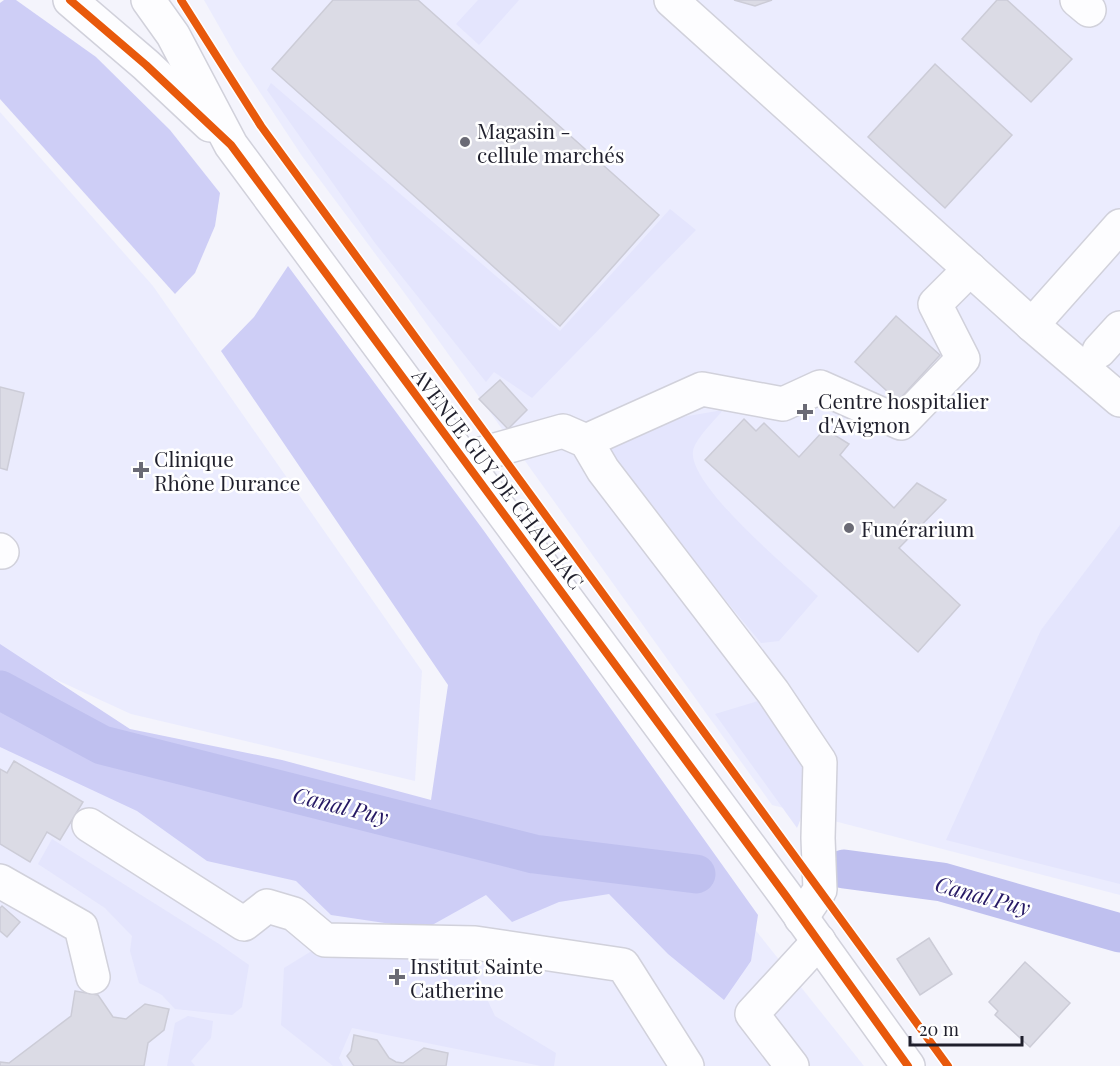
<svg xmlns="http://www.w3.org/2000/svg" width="1120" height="1066" font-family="'Playfair Display',serif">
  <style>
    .built { fill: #ebecfe }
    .green { fill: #e4e5fd }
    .forest { fill: #cecef6 }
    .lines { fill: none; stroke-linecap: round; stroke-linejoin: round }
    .canal { stroke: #bfc0ef; stroke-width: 39 }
    .building { fill: #dbdbe5; stroke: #ccccd7; stroke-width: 1.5 }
    .minor-casing { stroke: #d1d1db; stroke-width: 36 }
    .minor { stroke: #fdfdff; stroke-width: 33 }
    .cycleway-casing { stroke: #fff; stroke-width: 11 }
    .cycleway { stroke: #e8590c; stroke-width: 8 }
    .poi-dot { fill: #6a6a75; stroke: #fff; stroke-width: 2 }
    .labels { text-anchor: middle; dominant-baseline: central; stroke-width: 5; stroke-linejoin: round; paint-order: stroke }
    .poi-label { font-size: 21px; fill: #1f1f2c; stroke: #fff; text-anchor: start }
    .street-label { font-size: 21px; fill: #1f1f2c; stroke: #fff }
    .water-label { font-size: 22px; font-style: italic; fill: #261964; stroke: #fff }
  </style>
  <rect width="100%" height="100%" fill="#f4f4fc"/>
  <g class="built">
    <polygon points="204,0 1120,0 1120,895 772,805 403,291 302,156 236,56"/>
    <polygon points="0,112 153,286 422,671 415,781 131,714 0,654"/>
    <polygon points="0,727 721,887 864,1066 0,1066"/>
  </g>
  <g class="green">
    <polygon points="478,0 519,0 479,45 456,24"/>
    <polygon points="271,83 560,331 670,209 696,230 532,398 494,372 486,382 375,243 267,90"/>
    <path d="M723,410C715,420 695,439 693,451C688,486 792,571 818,596L779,641L761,643L608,458L606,436L629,426Z"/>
    <polygon points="1120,525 1120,884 946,840 1041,630"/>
    <path d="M765,699C773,709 786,720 791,732C804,758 810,802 797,828L715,714Z"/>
    <polygon points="52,839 219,944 249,965 242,1007 232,1015 175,1009 162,995 139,983 130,951 132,936 105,908 38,864"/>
    <polygon points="446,951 473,969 495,1016 556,1053 554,1066 541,1066 352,1028 339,1058 343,1066 333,1066 281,1025 284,968 310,952"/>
    <polygon points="188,1016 213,1021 211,1038 191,1061 195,1066 167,1066 175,1023"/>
  </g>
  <g class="forest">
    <polygon points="4,0 16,0 96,57 170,130 220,193 215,226 195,273 175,294 0,99 0,3"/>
    <polygon points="288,266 484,531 758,915 751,961 724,1000 668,954 609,894 559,902 512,922 486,895 425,929 331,915 296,881 207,861 137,811 0,747 0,644 130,729 282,760 431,800 448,685 221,351 254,317"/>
  </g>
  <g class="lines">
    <g class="canal">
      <polyline points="0,690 102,745 534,854 696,874"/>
      <polyline points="844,869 942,882 1120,933"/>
    </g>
  </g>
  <g class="building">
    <polygon points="333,0 418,0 659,215 560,326 272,69"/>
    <polygon points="734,0 772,0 755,6"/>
    <polygon points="997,0 1007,0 1072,59 1031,102 962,39"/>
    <polygon points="935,64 1012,135 945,208 868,137"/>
    <polygon points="896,316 940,355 898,401 855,362"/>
    <polygon points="500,380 527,410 508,429 479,399"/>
    <polygon points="0,387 24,393 7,470 0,468"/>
    <polygon points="744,419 756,431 764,423 799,457 825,429 849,444 840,455 894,508 917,483 946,500 899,548 960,605 918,652 705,460"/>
    <polygon points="14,761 83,802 60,840 47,832 30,862 0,844 0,769 7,773"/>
    <polygon points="2,906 20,922 7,937 0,931 0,908"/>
    <polygon points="929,938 952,974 920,995 897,959"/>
    <polygon points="1025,962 1070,1003 1030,1047 995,1015 998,1011 989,1002"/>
    <polygon points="75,991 98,995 113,1017 126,1019 145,1004 169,1009 164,1030 148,1043 144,1066 0,1066 0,1062 9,1063 71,1016"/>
    <polygon points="354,1035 377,1040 389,1058 396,1062 403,1063 424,1048 448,1053 446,1066 354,1066 347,1056 351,1051"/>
  </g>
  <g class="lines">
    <defs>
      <g id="minor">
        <polyline points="70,0 146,65 210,125"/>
        <polyline points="148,0 173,35 231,145 786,896 908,1066"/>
        <polyline points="671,0 1032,325 1120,400"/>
        <polyline points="1077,0 1089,10"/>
        <polyline points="1032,325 1120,226"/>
        <polyline points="1099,351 1120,328"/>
        <polyline points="586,441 702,389 783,404 820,387 901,423 963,359 935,304 970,269"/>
        <polyline points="463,459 563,431 586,441 603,470 773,692 820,762 818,838 820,890 801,918"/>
        <polyline points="0,550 2,552"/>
        <polyline points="89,825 244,924 267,906 294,914 325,940 475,943 623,965 687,1066"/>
        <polyline points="0,881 81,927 93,977"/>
        <polyline points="792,1066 752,1014 819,941"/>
      </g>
    </defs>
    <use href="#minor" class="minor-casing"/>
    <use href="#minor" class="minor"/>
    <defs>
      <g id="cycleway">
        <polyline points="70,0 146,65 231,145 786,896 908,1066"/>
        <polyline points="181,0 261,126 948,1066"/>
      </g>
    </defs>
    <use href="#cycleway" class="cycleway-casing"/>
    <use href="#cycleway" class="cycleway"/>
  </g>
  <g class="poi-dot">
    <circle cx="465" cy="142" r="6"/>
    <path d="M802 403h6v6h6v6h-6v6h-6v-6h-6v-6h6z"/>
    <path d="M138 461h6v6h6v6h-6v6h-6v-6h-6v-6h6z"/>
    <circle cx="849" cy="528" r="6"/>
    <path d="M394 968h6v6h6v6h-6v6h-6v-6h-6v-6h6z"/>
  </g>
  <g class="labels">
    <g class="poi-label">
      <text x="477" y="130">Magasin -<tspan x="477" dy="24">cellule marchés</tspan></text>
      <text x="818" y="400">Centre hospitalier<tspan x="818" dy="24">d'Avignon</tspan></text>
      <text x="154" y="458">Clinique<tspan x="154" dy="24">Rhône Durance</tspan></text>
      <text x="861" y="528">Funérarium</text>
      <text x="410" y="965">Institut Sainte<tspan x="410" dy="24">Catherine</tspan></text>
    </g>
    <g class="street-label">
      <text transform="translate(499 478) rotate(53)">AVENUE GUY DE CHAULIAC</text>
    </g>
    <g class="water-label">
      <text transform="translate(341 805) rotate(14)">Canal Puy</text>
      <text transform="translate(983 895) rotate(15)">Canal Puy</text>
    </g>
  </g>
  <path d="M910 1036v9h112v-9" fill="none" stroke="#1f1f2c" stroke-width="3"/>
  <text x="919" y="1036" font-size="18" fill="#1f1f2c" stroke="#ffffff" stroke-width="4.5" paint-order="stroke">20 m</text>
</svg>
